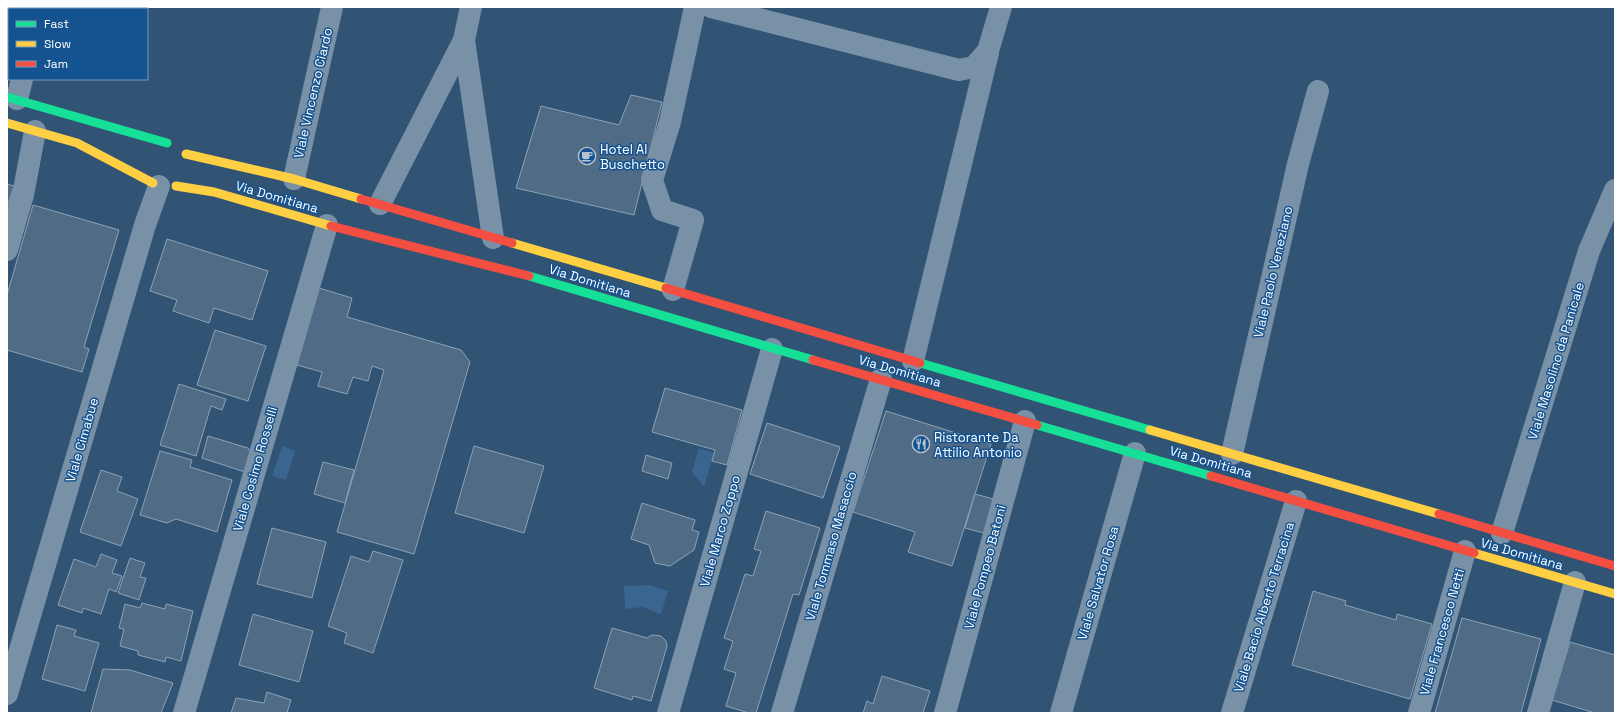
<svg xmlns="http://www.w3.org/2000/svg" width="1622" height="720" font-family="'Space Grotesk',sans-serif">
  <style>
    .water { fill: #3a6590 }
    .building { fill: #506b85; stroke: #8da2b5 }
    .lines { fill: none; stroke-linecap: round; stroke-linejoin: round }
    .street { stroke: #7891a7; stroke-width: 22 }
    .fast { stroke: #16e098; stroke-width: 9 }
    .slow { stroke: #ffcf43; stroke-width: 9 }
    .jam { stroke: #f24e42; stroke-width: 9 }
    .labels { text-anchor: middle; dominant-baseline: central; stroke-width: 3; stroke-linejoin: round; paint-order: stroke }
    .street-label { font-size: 13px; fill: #fff; stroke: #155390 }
    .poi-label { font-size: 13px; fill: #fff; stroke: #155390; text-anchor: start }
  </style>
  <rect width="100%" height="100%" fill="#315374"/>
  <g class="water">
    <polygon points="282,446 295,451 286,480 272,476"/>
    <polygon points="699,448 714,453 704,487 692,472"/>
    <polygon points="649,585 668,591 661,614 642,607 625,609 624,586"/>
  </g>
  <g class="building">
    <polygon points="631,95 662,102 634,215 516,188 541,106 619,125"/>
    <polygon points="7,184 14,186 7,208"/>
    <polygon points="33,205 119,230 84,347 89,349 82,372 7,350 7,295"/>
    <polygon points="167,239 268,271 252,320 214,308 209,323 173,311 177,300 150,291"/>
    <polygon points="319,288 352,298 347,317 461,350 470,362 414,554 337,532 384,370 372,366 368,381 353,377 347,394 318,386 322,372 297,365"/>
    <polygon points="215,330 266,346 248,401 197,385"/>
    <polygon points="179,384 226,399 222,410 211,406 196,456 160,445"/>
    <polygon points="665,388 742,410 727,465 712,461 715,450 652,432"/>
    <polygon points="886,411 991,444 952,566 908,552 915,532 853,512"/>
    <polygon points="767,423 840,447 823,498 750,474"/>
    <polygon points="208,436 248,448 253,457 248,473 202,458"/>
    <polygon points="474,446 544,466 524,533 455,513"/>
    <polygon points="160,451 192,460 190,467 232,480 217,532 176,519 167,523 140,515"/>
    <polygon points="646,455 672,463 668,479 642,471"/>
    <polygon points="323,462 354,470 345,503 314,494"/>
    <polygon points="101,470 122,477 117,491 138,499 121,546 80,532"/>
    <polygon points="975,494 997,500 987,534 965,528"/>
    <polygon points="642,503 695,520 692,530 699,532 694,550 670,566 655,563 649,545 631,539"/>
    <polygon points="766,511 820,528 799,595 793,594 756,713 749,713 726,706 736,673 724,669 733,641 724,638 745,574 753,576 761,551 754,549"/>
    <polygon points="272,528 326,542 312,598 257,584"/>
    <polygon points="373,551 403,560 373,653 344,643 347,633 328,626 351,556 369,562"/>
    <polygon points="101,554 117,560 112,573 122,576 116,592 109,589 101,614 83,608 82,613 58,605 74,559 96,567"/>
    <polygon points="130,558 145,563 140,577 146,578 139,600 118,593"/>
    <polygon points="1313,591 1346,601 1345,605 1396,620 1397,614 1432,624 1410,699 1292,665"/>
    <polygon points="142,603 165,609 166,604 193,611 181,661 166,657 165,662 138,655 138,651 120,646 124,629 119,628 125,604 140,608"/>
    <polygon points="253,614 313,631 299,682 239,665"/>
    <polygon points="1462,618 1541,639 1521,713 1435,713"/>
    <polygon points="57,625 76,630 74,636 99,643 85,691 42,679"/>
    <polygon points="612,628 647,638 652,635 661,636 666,641 667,646 651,701 633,696 632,700 594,688"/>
    <polygon points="1570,642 1615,655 1615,713 1595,713 1552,700"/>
    <polygon points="103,669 130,670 173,683 161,713 91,713"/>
    <polygon points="882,676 930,691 923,713 863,713 867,701 873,704"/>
    <polygon points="267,692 291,700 287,713 231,713 236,698 264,703"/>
  </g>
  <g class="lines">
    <g class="street">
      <polyline points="711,7 959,70 974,67 988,51 1001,7"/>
      <polyline points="39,9 39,7"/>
      <polyline points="464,40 493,238"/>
      <polyline points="17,99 22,79"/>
      <polyline points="294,179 332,7"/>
      <polyline points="380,204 464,40 471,7"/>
      <polyline points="7,250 23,195 35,131"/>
      <polyline points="673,290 693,220 662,210 652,180 670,122 695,7"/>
      <polyline points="913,361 988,53"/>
      <polyline points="1232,454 1298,164 1318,91"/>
      <polyline points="1502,533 1589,251 1615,190"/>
      <polyline points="7,694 145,225 159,186"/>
      <polyline points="184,713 327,225"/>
      <polyline points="668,713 772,349"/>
      <polyline points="782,713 881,379"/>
      <polyline points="945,713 1025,421"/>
      <polyline points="1061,713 1135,453"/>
      <polyline points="1232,713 1296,501"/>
      <polyline points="1419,713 1465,551"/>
      <polyline points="1538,713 1575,582"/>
    </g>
    <g class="fast">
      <polyline points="7,97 167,143"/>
      <polyline points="529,276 813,360"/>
      <polyline points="920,363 1150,430"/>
      <polyline points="1037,425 1211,476"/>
    </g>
    <g class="slow">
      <polyline points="7,123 77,143 153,183"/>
      <polyline points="186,154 294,179 361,199"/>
      <polyline points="176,186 214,192 331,226"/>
      <polyline points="512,243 666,288"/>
      <polyline points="1150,430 1439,514"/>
      <polyline points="1474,553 1615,594"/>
    </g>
    <g class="jam">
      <polyline points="361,199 512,243"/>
      <polyline points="331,226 529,276"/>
      <polyline points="666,288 920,363"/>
      <polyline points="813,360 1037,425"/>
      <polyline points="1211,476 1474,553"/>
      <polyline points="1439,514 1615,566"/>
    </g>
  </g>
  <defs>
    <symbol id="cafe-ring" viewBox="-11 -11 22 22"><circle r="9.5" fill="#155390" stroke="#b7c3ce" stroke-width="1.5"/><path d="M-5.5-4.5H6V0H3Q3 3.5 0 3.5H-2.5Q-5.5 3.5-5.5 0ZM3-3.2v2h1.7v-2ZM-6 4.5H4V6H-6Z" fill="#b7c3ce"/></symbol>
    <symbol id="restaurant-ring" viewBox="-11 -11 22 22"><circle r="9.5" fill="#155390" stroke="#b7c3ce" stroke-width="1.5"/><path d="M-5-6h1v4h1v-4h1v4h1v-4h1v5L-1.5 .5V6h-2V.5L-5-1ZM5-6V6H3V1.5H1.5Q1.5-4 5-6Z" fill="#b7c3ce"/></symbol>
  </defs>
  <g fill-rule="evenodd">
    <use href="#cafe-ring" x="577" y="146" width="20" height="20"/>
    <use href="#restaurant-ring" x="911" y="434" width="20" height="20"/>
  </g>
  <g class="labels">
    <g class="street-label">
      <text transform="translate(313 93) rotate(-77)">Viale Vincenzo Ciardo</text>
      <text transform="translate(277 197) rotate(16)">Via Domitiana</text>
      <text transform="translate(1273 272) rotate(-77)">Viale Paolo Veneziano</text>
      <text transform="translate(590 281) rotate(17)">Via Domitiana</text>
      <text transform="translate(1556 361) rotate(-73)">Viale Masolino da Panicale</text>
      <text transform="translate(900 371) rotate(16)">Via Domitiana</text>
      <text transform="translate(82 440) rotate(-74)">Viale Cimabue</text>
      <text transform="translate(1211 462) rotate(16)">Via Domitiana</text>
      <text transform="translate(255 469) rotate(-74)">Viale Cosimo Rosselli</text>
      <text transform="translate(720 531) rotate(-74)">Viale Marco Zoppo</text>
      <text transform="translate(831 546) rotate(-74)">Viale Tommaso Masaccio</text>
      <text transform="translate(1522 554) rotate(16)">Via Domitiana</text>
      <text transform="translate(985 567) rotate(-75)">Viale Pompeo Batoni</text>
      <text transform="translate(1098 583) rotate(-74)">Viale Salvator Rosa</text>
      <text transform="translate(1264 607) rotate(-73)">Viale Bacio Alberto Terracina</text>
      <text transform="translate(1442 632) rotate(-74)">Viale Francesco Netti</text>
    </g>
    <g class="poi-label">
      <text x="600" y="149">Hotel Al<tspan x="600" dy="15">Buschetto</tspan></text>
      <text x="934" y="437">Ristorante Da<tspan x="934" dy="15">Attilio Antonio</tspan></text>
    </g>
  </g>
  <rect width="1622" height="720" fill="none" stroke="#ffffff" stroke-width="16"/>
  <rect x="8" y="8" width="140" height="72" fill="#155390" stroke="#7398bc"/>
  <rect x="16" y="21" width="20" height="6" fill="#16e098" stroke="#7398bc"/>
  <text x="44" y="28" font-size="12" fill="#ffffff">Fast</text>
  <rect x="16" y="41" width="20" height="6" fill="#ffcf43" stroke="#7398bc"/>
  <text x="44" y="48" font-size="12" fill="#ffffff">Slow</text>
  <rect x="16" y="61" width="20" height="6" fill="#f24e42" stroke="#7398bc"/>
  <text x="44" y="68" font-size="12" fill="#ffffff">Jam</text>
</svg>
